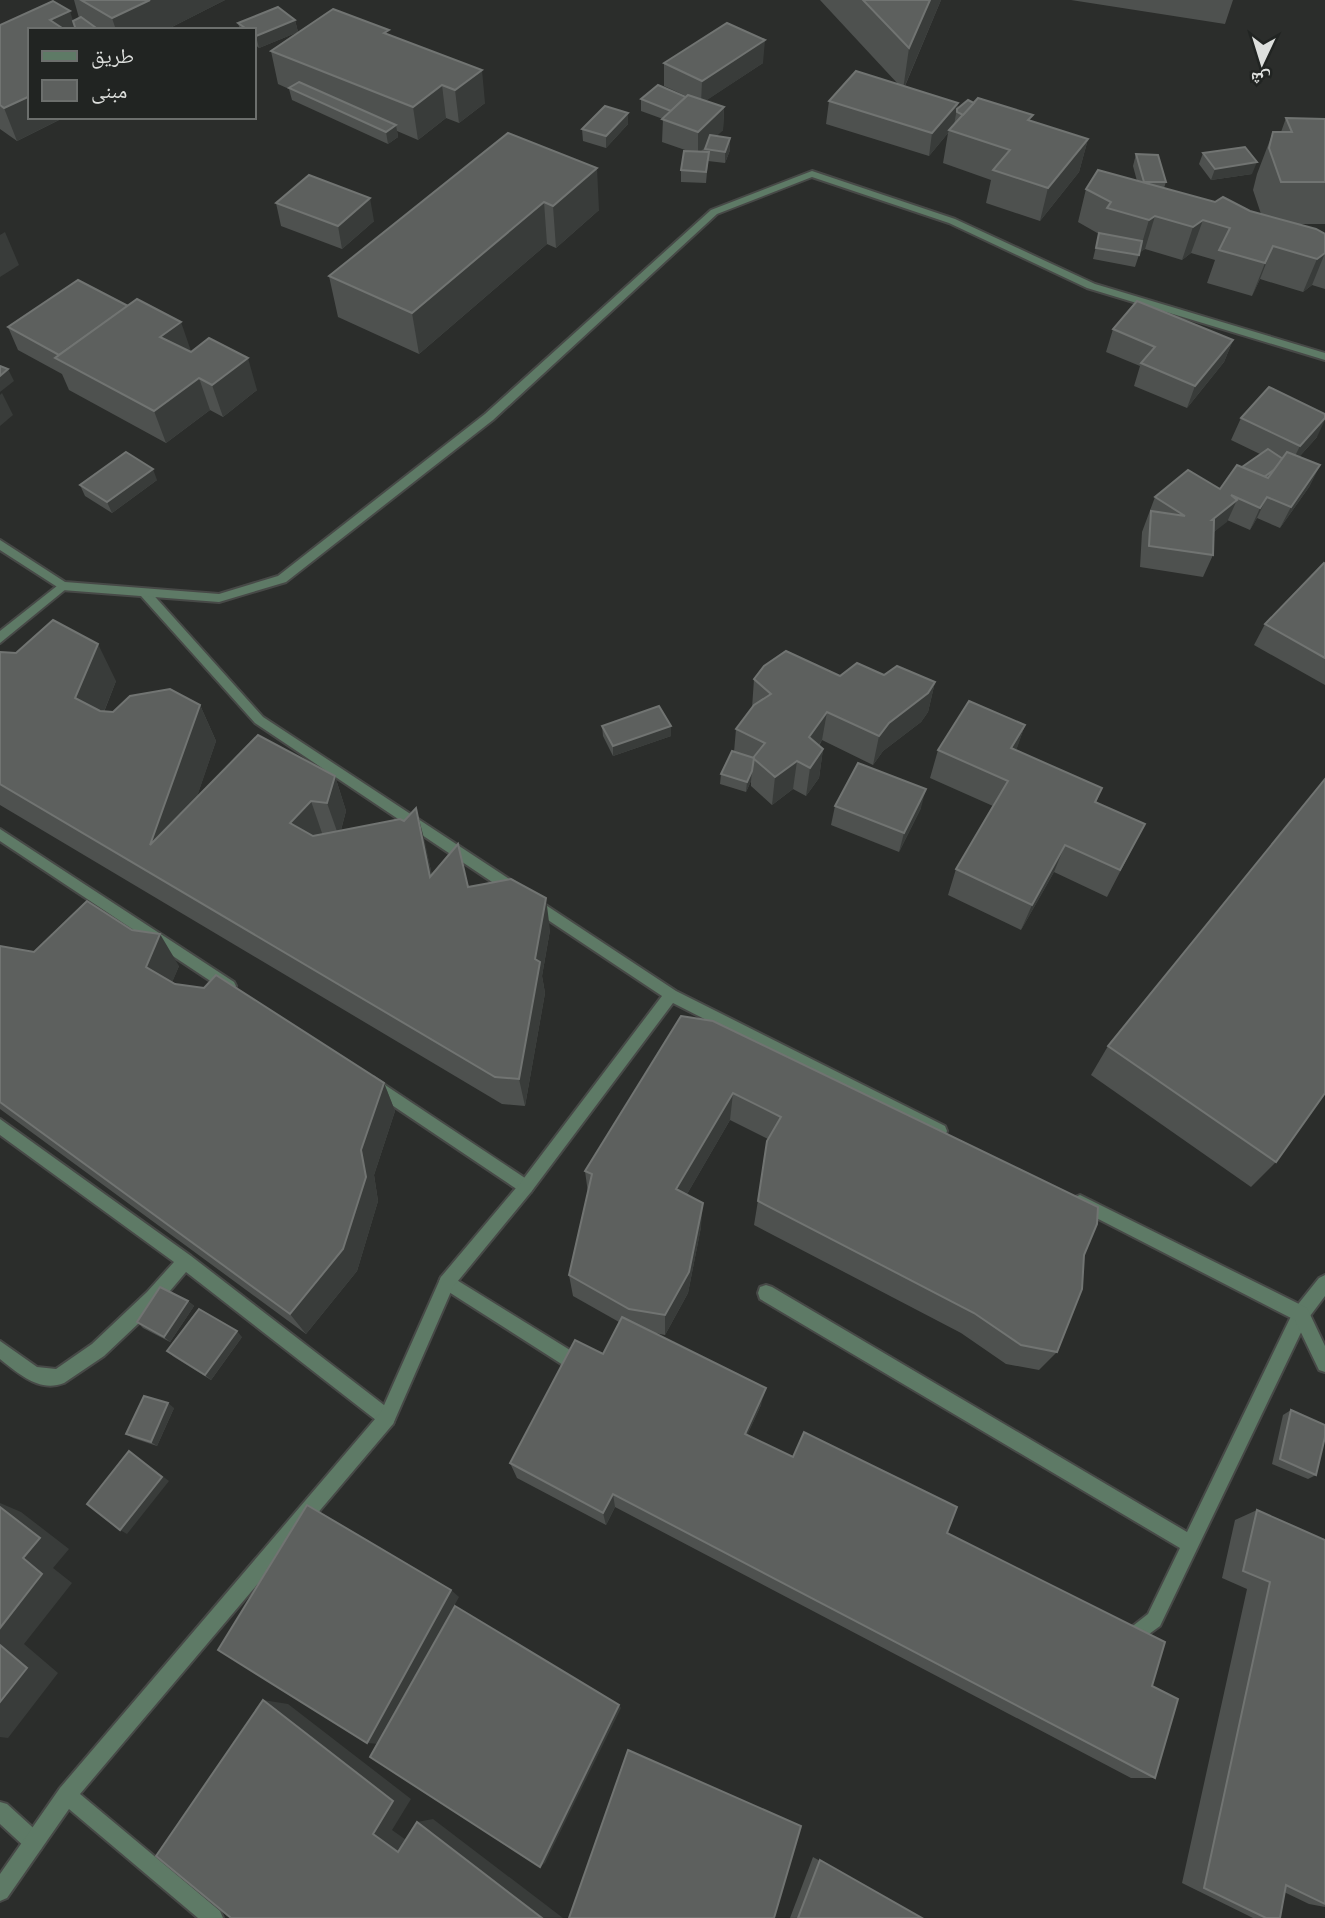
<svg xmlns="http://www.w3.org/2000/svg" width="1325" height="1918" font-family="'Crimson Pro','Noto Naskh Arabic',serif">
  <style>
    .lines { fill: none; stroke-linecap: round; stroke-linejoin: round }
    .service-casing { stroke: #474947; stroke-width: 4 }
    .minor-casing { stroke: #474947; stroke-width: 4 }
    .tertiary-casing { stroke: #474947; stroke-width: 4 }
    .service { fill: #5e7a66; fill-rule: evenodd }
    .minor { fill: #5e7a66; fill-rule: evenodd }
    .tertiary { fill: #5e7a66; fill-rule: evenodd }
    .wall { fill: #4e514f }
    .shaded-wall { fill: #393c3a }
    .building { fill: #5d605e; stroke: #717472; stroke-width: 2 }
  </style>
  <rect width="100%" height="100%" fill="#2b2d2b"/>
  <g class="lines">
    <defs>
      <g id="service">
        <polygon points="0,829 234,982 236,986 234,990 229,992 224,990 0,841"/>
        <polygon points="373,1077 531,1182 534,1187 531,1192 526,1194 521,1192 368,1089 366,1084 368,1079"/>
        <path d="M0,1119L191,1256L393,1412L395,1418L393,1424L387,1426L381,1424L186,1272L159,1304L104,1356L64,1383C39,1393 18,1373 0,1359V1341L37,1367L56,1369L92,1344L147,1292L174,1262L0,1135Z"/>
        <polygon points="447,1274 586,1360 588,1366 586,1372 580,1374 574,1372 441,1287 439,1282 441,1277"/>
        <polygon points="1325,1275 1325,1296 1307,1320 1160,1626 1126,1651 1120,1648 1117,1642 1120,1636 1148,1614 1180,1548 760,1299 758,1293 760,1287 766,1285 772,1287 1187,1532 1295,1308 1319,1278"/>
        <polygon points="0,1802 7,1804 41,1835 44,1842 41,1849 34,1852 27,1849 0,1824"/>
      </g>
      <g id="minor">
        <polygon points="62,582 66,583 66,589 0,643 0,631"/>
        <polygon points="145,589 149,590 263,717 520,886 522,890 520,894 510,894 255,723 141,596 141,590"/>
        <polygon points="532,896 676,991 945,1126 947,1131 945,1136 940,1138 935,1136 673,1003 531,1192 453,1287 393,1424 80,1794 220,1911 223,1918 198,1918 69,1809 7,1898 0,1901 0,1874 60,1788 381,1412 441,1277 521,1182 662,996 527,906 525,902 527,898"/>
        <polygon points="1080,1195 1307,1308 1325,1346 1325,1372 1319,1370 1295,1320 1075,1207 1072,1202 1075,1197"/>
      </g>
      <polygon id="tertiary" points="812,171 955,219 1095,284 1325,353 1325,360 1087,288 949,223 812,177 717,214 493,420 286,582 219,602 62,590 0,550 0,540 65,582 219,594 278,576 485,414 711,210"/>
    </defs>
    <use href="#service" class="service-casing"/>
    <use href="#minor" class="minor-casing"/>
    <use href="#tertiary" class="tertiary-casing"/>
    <use href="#service" class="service"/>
    <use href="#minor" class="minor"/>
    <use href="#tertiary" class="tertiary"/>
  </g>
  <g class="wall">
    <polygon points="74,0 225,0 166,30 30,30 30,117 65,117 17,141 0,129 0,25 73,21 79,18"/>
    <polygon points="820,0 941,0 905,86 958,103 957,109 1031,121 1088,139 1079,172 1040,221 986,203 991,180 943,163 948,133 929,156 826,124 829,101 898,84"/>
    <polygon points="1071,0 1233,0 1225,24"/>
    <polygon points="295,20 298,32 259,48 254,44 254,30 240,30 238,23"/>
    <polygon points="389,35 485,103 459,123 446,118 418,140 397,131 398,137 388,144 292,100 289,89 278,84 271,51"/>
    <polygon points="664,63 763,63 705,101 724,107 723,130 716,136 730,138 730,150 725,163 708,161 706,183 681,182 681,170 688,151 662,142 663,119 641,111 641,99 686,96 664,86"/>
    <polygon points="628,113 628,124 606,148 583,141 582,129"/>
    <polygon points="1286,118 1325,119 1325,224 1296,224 1325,234 1325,289 1312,285 1303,292 1260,279 1252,296 1207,283 1215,260 1191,253 1182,260 1145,249 1140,252 1135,267 1093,259 1099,234 1078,222 1086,189 1137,181 1133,166 1136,154 1166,182 1164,188 1261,214 1253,190 1257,174 1273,132 1281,132"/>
    <polygon points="508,133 599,210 556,248 547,244 419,354 338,317 329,276"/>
    <polygon points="1203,153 1252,174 1211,180 1199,164"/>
    <polygon points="276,203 374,221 342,249 281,226"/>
    <polygon points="8,327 191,352 257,390 223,417 210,410 166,443 69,390 62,374 18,350"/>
    <polygon points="1113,329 1233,340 1224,362 1187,408 1134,386 1140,366 1106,352"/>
    <polygon points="1241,418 1317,437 1299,457 1320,465 1309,487 1280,528 1257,518 1250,530 1227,520 1214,532 1213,555 1203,577 1140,567 1142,532 1155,497 1220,489 1260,454 1231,440"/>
    <polygon points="157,480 112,513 85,496 80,485"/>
    <polygon points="1325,564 1325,685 1254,645 1265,624"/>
    <polygon points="0,652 16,653 116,681 104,712 113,712 200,705 216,741 196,799 335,776 346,811 341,830 404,821 416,808 432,875 468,887 550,930 542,976 545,993 525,1106 502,1104 0,805"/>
    <polygon points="884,675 935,682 928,712 921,722 883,751 873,765 822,740 819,746 823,749 819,778 806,796 793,789 772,805 751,786 751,781 746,792 720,784 721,774 734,752 736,729 752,708 754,679 840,676"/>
    <polygon points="1025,725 1016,750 1102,788 1096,803 1145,824 1107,897 1054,872 1021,930 948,895 956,869 993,806 930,778 938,750"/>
    <polygon points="602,726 671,736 613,756 603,736"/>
    <polygon points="835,806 921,808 899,852 831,825"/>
    <polygon points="0,946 34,952 179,966 172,982 384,1083 395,1111 374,1175 378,1201 357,1271 306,1334 0,1109"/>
    <polygon points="681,1016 1084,1255 1057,1352 1039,1370 1006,1364 961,1333 754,1225 768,1139 730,1120 687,1194 701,1227 688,1293 665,1335 655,1333 761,1405 747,1435 947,1533 1152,1686 1155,1778 1131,1778 615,1507 606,1525 517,1478 510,1463 603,1354 619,1322 573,1296 569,1275 588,1193 585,1171"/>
    <polygon points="1108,1046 1276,1162 1251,1187 1091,1075"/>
    <polygon points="188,1301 194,1306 170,1342 143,1328 137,1322"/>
    <polygon points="242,1337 211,1380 174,1357 167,1351"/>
    <polygon points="174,1408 157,1446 133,1438 126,1434"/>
    <polygon points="1291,1410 1316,1475 1308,1479 1272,1464 1283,1415"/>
    <polygon points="1257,1510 1325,1540 1325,1907 1309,1904 1284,1892 1280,1918 1253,1918 1182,1883 1247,1589 1222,1578 1235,1520"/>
    <polygon points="813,1857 922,1918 790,1918"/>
  </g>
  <g class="shaded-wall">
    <polygon points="150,0 225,0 166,30 116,30 112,18"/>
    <polygon points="930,0 941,0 903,90 909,48"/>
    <polygon points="70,11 76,30 54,30 50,20"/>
    <polygon points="295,20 298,32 259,48 256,36"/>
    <polygon points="765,40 763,63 701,104 702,81"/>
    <polygon points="482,70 485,103 459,123 455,90"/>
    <polygon points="442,85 446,118 418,140 413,107"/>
    <polygon points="30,96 30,117 65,117 17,141 4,108"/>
    <polygon points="958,103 954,125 949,130 948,133 929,156 932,133"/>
    <polygon points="724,107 723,130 698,154 698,132"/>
    <polygon points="628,113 628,124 606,148 606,136"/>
    <polygon points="396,125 398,137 388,144 386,132"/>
    <polygon points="730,138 730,150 725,163 725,152"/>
    <polygon points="1088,139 1079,172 1040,221 1048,188"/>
    <polygon points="1257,162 1252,174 1211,180 1215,169"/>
    <polygon points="597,168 599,210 556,248 553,206"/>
    <polygon points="370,198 374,221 342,249 338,226"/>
    <polygon points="544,202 547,244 419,354 412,313"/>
    <polygon points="1155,216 1145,249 1139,253 1149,220"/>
    <polygon points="1203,220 1191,253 1182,260 1193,227"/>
    <polygon points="5,232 19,265 0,277 0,235"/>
    <polygon points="1273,246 1260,279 1252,296 1265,263"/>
    <polygon points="1325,253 1312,285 1303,292 1317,259"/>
    <polygon points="181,322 192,354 160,337"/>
    <polygon points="1233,340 1224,362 1187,408 1195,386"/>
    <polygon points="248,358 257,390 223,417 212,385"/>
    <polygon points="8,369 14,381 0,392 0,376"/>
    <polygon points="199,378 210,410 166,443 154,411"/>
    <polygon points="2,393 13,415 0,426 0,395"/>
    <polygon points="1325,418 1325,420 1317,437 1289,468 1300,446"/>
    <polygon points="1320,465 1309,487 1280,528 1291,507"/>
    <polygon points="153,469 157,480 112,513 107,502"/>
    <polygon points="1267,497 1257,518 1250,530 1260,508"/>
    <polygon points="1237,500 1227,522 1202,541 1212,520"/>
    <polygon points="98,644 116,681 95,734 75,698"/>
    <polygon points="935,682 928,712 921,722 883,751 873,765 879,736 889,723"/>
    <polygon points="200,705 216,741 169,879 150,845"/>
    <polygon points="827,712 822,740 805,766 809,737"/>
    <polygon points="1025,725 1015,754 1011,748"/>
    <polygon points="671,726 671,736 613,756 613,746"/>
    <polygon points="823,749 819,778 806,796 810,768"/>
    <polygon points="797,761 793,789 772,805 775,777"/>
    <polygon points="752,771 751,781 746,792 747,782"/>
    <polygon points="335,776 346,811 339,837 327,803"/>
    <polygon points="926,789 921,808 899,852 904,833"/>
    <polygon points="311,801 323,836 303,857 290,823"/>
    <polygon points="416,808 425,842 439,910 430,877"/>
    <polygon points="1065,845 1054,872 1021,930 1032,905"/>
    <polygon points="546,898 550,930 542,976 545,993 525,1106 519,1079 535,959"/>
    <polygon points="160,934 179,966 166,997 146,967"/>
    <polygon points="384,1083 395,1111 374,1175 378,1201 357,1271 306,1334 290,1314 361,1150"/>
    <polygon points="733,1093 730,1120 676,1213 676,1189"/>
    <polygon points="703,1203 701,1227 688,1293 665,1335 665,1315"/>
    <polygon points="188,1301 194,1306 170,1342 164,1337"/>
    <polygon points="237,1331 242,1337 211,1380 205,1375"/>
    <polygon points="766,1388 761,1405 741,1449 745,1434"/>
    <polygon points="168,1403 174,1408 157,1446 151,1442"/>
    <polygon points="129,1451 169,1481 127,1534 120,1530"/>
    <polygon points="613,1494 615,1507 606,1525 603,1513"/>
    <polygon points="0,1503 21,1512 69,1549 53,1568 72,1583 24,1644 58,1673 8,1738 0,1737 0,1628 23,1558 0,1507"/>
    <polygon points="451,1590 459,1597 379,1744 367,1743"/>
    <polygon points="263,1700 288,1704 411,1799 392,1830 416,1847 398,1852 373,1834"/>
    <polygon points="619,1705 621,1708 545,1863 540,1867"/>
    <polygon points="433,1819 563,1918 542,1918 417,1822"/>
  </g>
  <g class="building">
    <polygon points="81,0 150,0 112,18"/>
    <polygon points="863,0 930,0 909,48"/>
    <polygon points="53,1 70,11 50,20 65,30 30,30 30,96 4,108 0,105 0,25"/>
    <polygon points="278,7 295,20 256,36 254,34 254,30 248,30 238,23"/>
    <polygon points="333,9 389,30 384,33 482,70 455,90 442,85 413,107 271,51"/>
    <polygon points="81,17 99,30 76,30 73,21"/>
    <polygon points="727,23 765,40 702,81 664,63"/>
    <polygon points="856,71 958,103 932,133 829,101"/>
    <polygon points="299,82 396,125 386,132 289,88"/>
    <polygon points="658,85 686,97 671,111 641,99"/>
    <polygon points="688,95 724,107 698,132 662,119"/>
    <polygon points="978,98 1033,115 1028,120 1088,139 1048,188 993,170 1010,150 949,130"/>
    <polygon points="968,100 974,103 963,115 957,112 957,109"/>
    <polygon points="605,106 628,113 606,136 582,129"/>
    <polygon points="1286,118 1325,119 1325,182 1281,182 1269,148 1273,132 1292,132"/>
    <polygon points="508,133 597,168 553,206 544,202 412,313 329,276"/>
    <polygon points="710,135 730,138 725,152 705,149"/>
    <polygon points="1245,147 1257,162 1215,169 1203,153"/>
    <polygon points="684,151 709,152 706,172 681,170"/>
    <polygon points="1136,154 1158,155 1166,182 1144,182"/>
    <polygon points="1098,170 1215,202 1223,197 1250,211 1316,229 1325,234 1325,253 1317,259 1273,246 1265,263 1219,250 1230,228 1203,220 1193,227 1155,216 1149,220 1107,208 1111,202 1086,189"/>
    <polygon points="309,175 370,198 338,226 276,203"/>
    <polygon points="1099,233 1142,241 1139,255 1096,248"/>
    <polygon points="78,280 128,306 59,355 8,327"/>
    <polygon points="137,299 181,322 160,337 191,352 209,338 248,358 212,385 199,378 154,411 55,358"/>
    <polygon points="1137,301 1233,340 1195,386 1141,363 1155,347 1113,329"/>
    <polygon points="0,366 8,369 0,376"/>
    <polygon points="1269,387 1325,414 1325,418 1300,446 1241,418"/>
    <polygon points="1268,449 1283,459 1275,469 1264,477 1242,467"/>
    <polygon points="126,452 153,469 107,502 80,485"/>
    <polygon points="1287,452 1320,465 1291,507 1267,497 1260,508 1231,495 1237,500 1212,520 1214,520 1213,555 1149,546 1151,511 1185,516 1155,497 1188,470 1220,489 1237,465 1268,478"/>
    <polygon points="1324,563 1325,564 1325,658 1265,624"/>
    <polygon points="53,620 98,644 75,698 100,711 113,712 130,696 170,689 200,705 150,845 258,735 335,776 327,803 311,801 290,823 313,836 400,819 404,821 416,808 430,877 458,844 468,887 511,879 546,898 535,959 540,962 519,1079 495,1077 0,784 0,652 16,653"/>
    <polygon points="786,651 840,676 857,663 884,675 897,666 935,682 928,693 889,723 879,736 827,712 809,737 823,749 810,768 797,761 775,777 753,758 765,743 736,729 754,705 771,694 754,679 764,666"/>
    <polygon points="969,701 1025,725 1011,748 1102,788 1095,802 1145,824 1120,870 1065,845 1032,905 956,869 1008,781 938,750"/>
    <polygon points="659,706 671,726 613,746 602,726"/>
    <polygon points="732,751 754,758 752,771 747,782 721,774"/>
    <polygon points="858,763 926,789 904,833 835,806"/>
    <polygon points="1325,779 1325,1093 1276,1162 1108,1046"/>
    <polygon points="87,901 132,930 160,934 146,967 175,984 204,988 216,975 384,1083 361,1150 366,1177 343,1249 290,1314 0,1102 0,946 34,952"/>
    <polygon points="681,1016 713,1021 1098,1207 1097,1224 1084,1255 1082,1289 1057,1352 1021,1345 974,1313 758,1201 767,1141 781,1117 733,1093 676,1189 703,1203 689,1272 665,1315 629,1309 569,1275 592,1174 585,1171"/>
    <polygon points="160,1287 188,1301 164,1337 137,1322"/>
    <polygon points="199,1309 237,1331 205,1375 167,1351"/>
    <polygon points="622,1317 766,1388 745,1434 793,1457 804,1432 957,1507 947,1533 1165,1642 1152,1686 1178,1699 1155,1778 613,1494 603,1513 510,1463 575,1340 603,1354"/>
    <polygon points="144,1396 168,1403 151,1442 126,1434"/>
    <polygon points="1291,1410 1325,1425 1325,1437 1316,1475 1280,1459"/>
    <polygon points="129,1451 162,1477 120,1530 87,1504"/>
    <polygon points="307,1505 451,1590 367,1743 218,1650"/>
    <polygon points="0,1507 40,1538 23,1558 42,1574 0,1628"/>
    <polygon points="1257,1510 1325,1540 1325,1904 1286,1885 1280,1918 1266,1918 1204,1888 1270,1582 1243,1571"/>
    <polygon points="455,1606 619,1705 540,1867 370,1757"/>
    <polygon points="0,1645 27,1668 0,1702"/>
    <polygon points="263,1700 393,1801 373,1834 398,1852 417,1822 542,1918 231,1918 156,1856"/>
    <polygon points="628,1750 801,1826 774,1918 569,1918"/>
    <polygon points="820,1860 922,1918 798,1918"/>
  </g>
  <rect x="28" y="28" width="228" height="91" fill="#212422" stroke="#6c6f6d" stroke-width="2"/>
  <rect x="42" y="51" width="35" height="10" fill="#5e7a66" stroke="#6c6f6d" stroke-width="2"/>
  <text x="91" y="63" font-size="21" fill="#dddfdd">طريق</text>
  <rect x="42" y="80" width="35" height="21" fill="#5d605e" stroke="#6c6f6d" stroke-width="2"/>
  <text x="91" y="98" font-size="21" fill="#dddfdd">مبنى</text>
  <g transform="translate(1262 63) rotate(184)" stroke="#212422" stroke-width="5" paint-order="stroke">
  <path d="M0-5L12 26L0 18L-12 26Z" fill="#dddfdd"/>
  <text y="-10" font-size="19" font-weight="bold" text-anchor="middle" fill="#dddfdd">ش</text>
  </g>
</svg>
